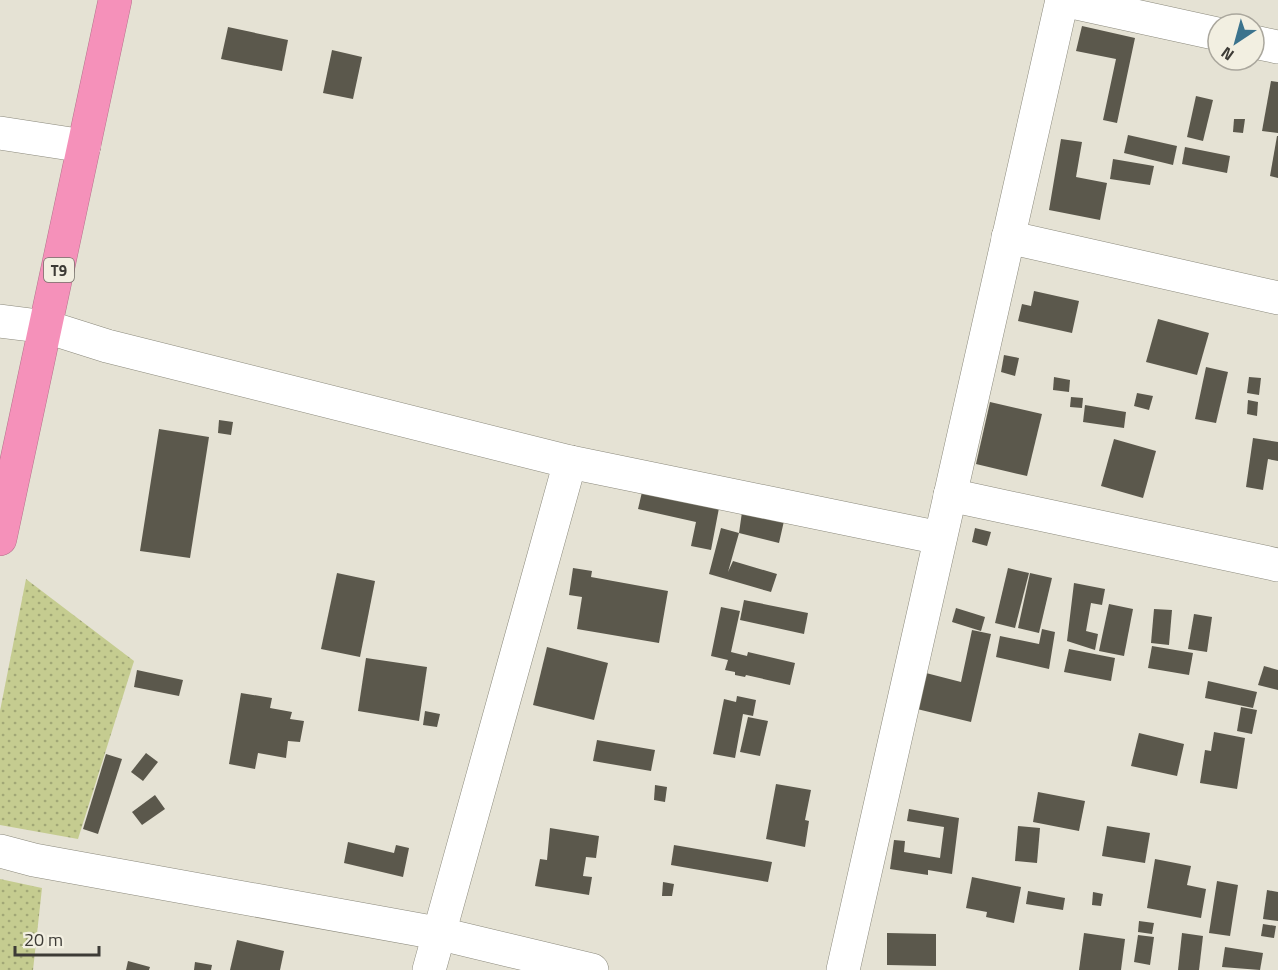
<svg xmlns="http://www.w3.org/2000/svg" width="1278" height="970" font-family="'Titillium Web',sans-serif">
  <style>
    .grass { fill: url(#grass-dots) }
    .building { fill: #5b584c }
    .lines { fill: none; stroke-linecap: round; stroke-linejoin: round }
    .minor-casing { stroke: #8b897c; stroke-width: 34 }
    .highway-casing { stroke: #b5738c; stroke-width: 34 }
    .minor { stroke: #fff; stroke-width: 33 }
    .highway { stroke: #f591ba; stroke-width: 33 }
    .labels { text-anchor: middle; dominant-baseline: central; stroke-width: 6; stroke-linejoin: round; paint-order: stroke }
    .shield { fill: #f2efe1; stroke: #737169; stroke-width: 1.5 }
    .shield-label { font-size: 15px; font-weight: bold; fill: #3d3b36 }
  </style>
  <defs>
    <pattern id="grass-dots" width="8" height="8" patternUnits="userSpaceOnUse" patternTransform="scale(1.5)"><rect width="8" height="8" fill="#c5cc90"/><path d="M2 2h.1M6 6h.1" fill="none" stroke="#a1a776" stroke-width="1.8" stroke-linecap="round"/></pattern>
  </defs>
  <rect width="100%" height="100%" fill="#e5e2d4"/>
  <g class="grass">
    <polygon points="26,579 134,661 78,839 0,825 0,711"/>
    <polygon points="0,879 42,888 33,970 0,970"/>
  </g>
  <g class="building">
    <polygon points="1082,26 1135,38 1117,123 1103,120 1116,59 1076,51"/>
    <polygon points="228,27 288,40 282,71 221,59"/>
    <polygon points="332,50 362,57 353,99 323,93"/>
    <polygon points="1271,81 1278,82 1278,133 1262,131"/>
    <polygon points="1196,96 1213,100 1203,141 1187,137"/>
    <polygon points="1234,119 1245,119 1243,133 1233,132"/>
    <polygon points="1128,135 1177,146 1173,165 1124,153"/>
    <polygon points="1277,136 1278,136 1278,178 1270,176"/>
    <polygon points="1061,139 1082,142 1076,177 1107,183 1100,220 1049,210"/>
    <polygon points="1185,147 1230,156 1227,173 1182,164"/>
    <polygon points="1113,159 1154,166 1150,185 1110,179"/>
    <polygon points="1034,291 1079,301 1072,333 1018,321 1022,304 1031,306"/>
    <polygon points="1158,319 1209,333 1197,375 1146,362"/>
    <polygon points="1004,355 1019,358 1015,376 1001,372"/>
    <polygon points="1206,367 1228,372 1216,423 1195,419"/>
    <polygon points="1054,377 1070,380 1069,392 1053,390"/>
    <polygon points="1249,377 1261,378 1259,395 1247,393"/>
    <polygon points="1137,393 1153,396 1149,410 1134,406"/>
    <polygon points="1071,397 1083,398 1082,408 1070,407"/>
    <polygon points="1248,400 1258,402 1257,416 1247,414"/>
    <polygon points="990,402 1042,414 1027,476 976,464"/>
    <polygon points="1085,405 1126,412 1124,428 1083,422"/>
    <polygon points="219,420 233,422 231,435 218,433"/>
    <polygon points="159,429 209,437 190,558 140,551"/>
    <polygon points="1253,438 1278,442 1278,461 1268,459 1263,490 1246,487"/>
    <polygon points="1114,439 1156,451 1143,498 1101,486"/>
    <polygon points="642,492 719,508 711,550 691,546 696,522 638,509"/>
    <polygon points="742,512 784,521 779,543 739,533 728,572 733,561 777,574 771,592 709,574 721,528 739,533"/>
    <polygon points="975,528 991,532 987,546 972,542"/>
    <polygon points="573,568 592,571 591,577 668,591 659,643 577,629 582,597 569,595"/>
    <polygon points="1008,568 1029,573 1015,628 995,623"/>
    <polygon points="337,573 375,581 360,657 321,649"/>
    <polygon points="1030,573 1052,578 1039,633 1018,628"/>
    <polygon points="1074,583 1105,589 1102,605 1091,603 1086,631 1098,634 1095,650 1067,641"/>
    <polygon points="744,600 808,613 804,634 740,620"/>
    <polygon points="1109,604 1133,609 1124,656 1099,651"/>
    <polygon points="721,607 740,611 731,652 747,656 748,652 795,663 790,685 746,675 745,677 735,675 735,672 725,670 728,660 711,656"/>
    <polygon points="956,608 985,617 981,631 952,622"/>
    <polygon points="1154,609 1172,610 1169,645 1151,643"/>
    <polygon points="1194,614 1212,617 1207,652 1188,649"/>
    <polygon points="1042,629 1055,632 1049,669 996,657 1000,636 1039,644"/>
    <polygon points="972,630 991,634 971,722 917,709 926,673 961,682"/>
    <polygon points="1152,646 1193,653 1189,675 1148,668"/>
    <polygon points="547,647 608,663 594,720 533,705"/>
    <polygon points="1069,649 1115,658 1111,681 1064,672"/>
    <polygon points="366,658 427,667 419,721 358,711"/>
    <polygon points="1264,666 1278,670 1278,690 1258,685"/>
    <polygon points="137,670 183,680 179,696 134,687"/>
    <polygon points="1208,681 1257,692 1253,708 1205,698"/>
    <polygon points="241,693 272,698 270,708 292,712 290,719 304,721 300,742 288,741 286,758 258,753 255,769 229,764"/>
    <polygon points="737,696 756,700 753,716 743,714 735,758 713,754 724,699 736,702"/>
    <polygon points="1241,707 1257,710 1252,734 1237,731"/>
    <polygon points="425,711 440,714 437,727 423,725"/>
    <polygon points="748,717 768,721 760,756 740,752"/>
    <polygon points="1214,732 1245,738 1237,789 1200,783 1205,750 1211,751"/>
    <polygon points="1139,733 1184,744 1177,776 1131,766"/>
    <polygon points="597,740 655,750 651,771 593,761"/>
    <polygon points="146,753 158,762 143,781 131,772"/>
    <polygon points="106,754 122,759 98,834 83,829"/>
    <polygon points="776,784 811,790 805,820 809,821 805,847 766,839"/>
    <polygon points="655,785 667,787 665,802 654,800"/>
    <polygon points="1038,792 1085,801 1079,831 1033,822"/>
    <polygon points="155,795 165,809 142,825 132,812"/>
    <polygon points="909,809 959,818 952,874 928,870 928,875 890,869 894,840 905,841 904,852 940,858 944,827 907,821"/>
    <polygon points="1018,826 1040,828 1037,863 1015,861"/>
    <polygon points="1107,826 1150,833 1145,863 1102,856"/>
    <polygon points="550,828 599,836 596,858 586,857 583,876 592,877 589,895 535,886 540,859 547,860"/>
    <polygon points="348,842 394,853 396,845 409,848 403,877 344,863"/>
    <polygon points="674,845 772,862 768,882 671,865"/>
    <polygon points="1155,859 1191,866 1187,885 1206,889 1201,918 1147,908"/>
    <polygon points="972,877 1021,887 1014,923 986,917 987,912 966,908"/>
    <polygon points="1217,881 1238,885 1230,936 1209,933"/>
    <polygon points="663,882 674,884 672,896 662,896"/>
    <polygon points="1267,890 1278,892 1278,921 1263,919"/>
    <polygon points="1028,891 1065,898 1063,910 1026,904"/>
    <polygon points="1093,892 1103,894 1101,906 1092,905"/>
    <polygon points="1139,921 1154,923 1152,934 1138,932"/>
    <polygon points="1263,924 1276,926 1274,938 1261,936"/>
    <polygon points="887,933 936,934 936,966 887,965"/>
    <polygon points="1084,933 1125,939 1121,970 1079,970"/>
    <polygon points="1182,933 1203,936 1199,970 1178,970"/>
    <polygon points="1138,935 1154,937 1150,965 1134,962"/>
    <polygon points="237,940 284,951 280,970 230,970"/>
    <polygon points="1225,947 1263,953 1260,970 1222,967"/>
    <polygon points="128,961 150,967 149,970 126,970"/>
    <polygon points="195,962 212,965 211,970 194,970"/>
  </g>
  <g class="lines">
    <defs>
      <g id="minor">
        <polyline points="1062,0 1218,34"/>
        <polyline points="1254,42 1278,47"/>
        <polyline points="0,133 84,146"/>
        <polyline points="1008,237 1278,298"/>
        <polyline points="0,321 47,327 107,346 570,462 940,538"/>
        <polyline points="950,495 1278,565"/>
        <polyline points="0,851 34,860 437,933 592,970"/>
        <polyline points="429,970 570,462"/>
        <polyline points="843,970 1062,0"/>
      </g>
      <polyline id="highway" points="0,539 115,0"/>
    </defs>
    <use href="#minor" class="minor-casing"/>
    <use href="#highway" class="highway-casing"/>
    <use href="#minor" class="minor"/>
    <use href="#highway" class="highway"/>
  </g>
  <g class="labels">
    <rect class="shield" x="44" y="258" width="30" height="24" rx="4.5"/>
    <g class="shield-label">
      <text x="59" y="270">T9</text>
    </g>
  </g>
  <g transform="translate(1236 42) rotate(216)"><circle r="28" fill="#f2efe1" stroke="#aaa79d" stroke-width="1.5"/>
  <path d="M0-4.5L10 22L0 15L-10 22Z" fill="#3b738d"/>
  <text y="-9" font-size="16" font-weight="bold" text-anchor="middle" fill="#3d3b36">N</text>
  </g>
  <path d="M15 946v9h84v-9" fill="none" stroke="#3d3b36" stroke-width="3"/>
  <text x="24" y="946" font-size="18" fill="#3d3b36" stroke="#f2efe1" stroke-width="4.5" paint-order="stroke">20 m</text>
</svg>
